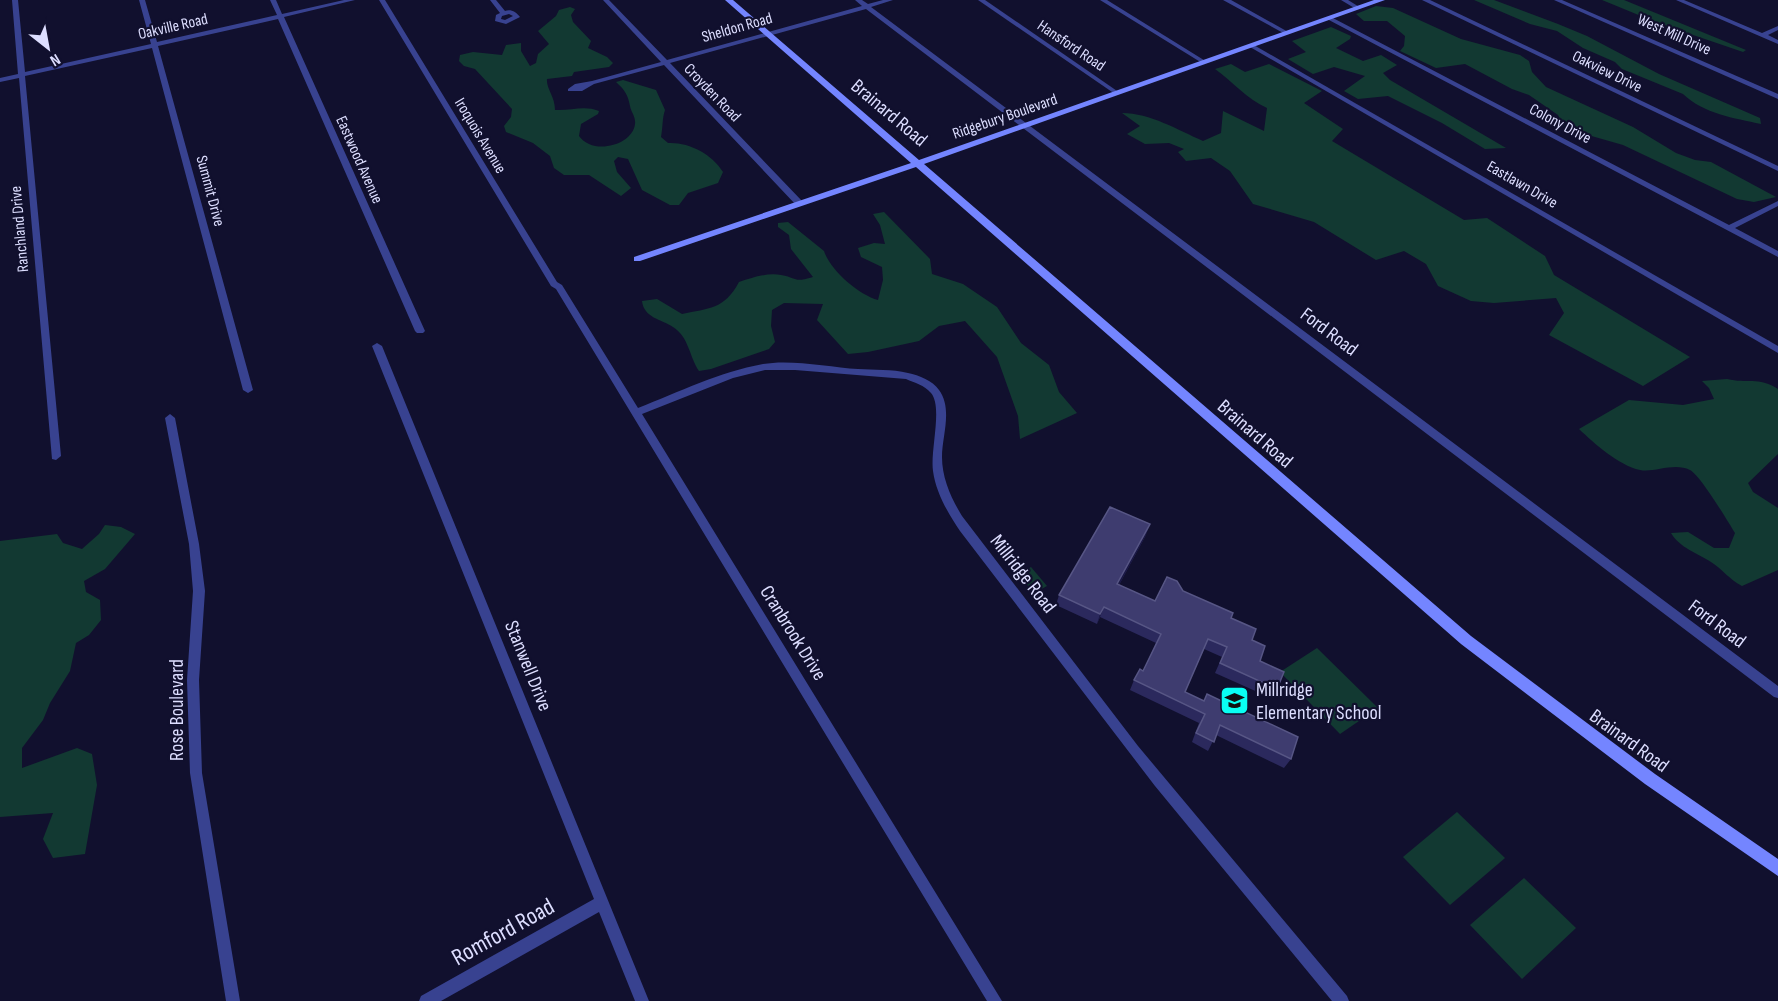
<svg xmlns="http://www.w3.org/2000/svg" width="1778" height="1001" font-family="'Sofia Sans Condensed',sans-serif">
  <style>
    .green { fill: #123932 }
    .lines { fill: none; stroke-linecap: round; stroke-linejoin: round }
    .street { fill: #384290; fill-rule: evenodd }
    .secondary { fill: #7485ff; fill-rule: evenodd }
    .wall { fill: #2b295d }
    .shaded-wall { fill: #191743 }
    .building { fill: #3e3c6f; stroke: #575685; stroke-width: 1.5 }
    .labels { text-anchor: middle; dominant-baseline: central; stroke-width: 4.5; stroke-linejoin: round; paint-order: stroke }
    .far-street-label { font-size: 16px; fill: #dddeff; stroke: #11102e }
    .street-label { font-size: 20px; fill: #dddeff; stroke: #11102e }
    .poi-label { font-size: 20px; fill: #dddeff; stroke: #11102e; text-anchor: start }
    .near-street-label { font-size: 24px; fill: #dddeff; stroke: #11102e }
  </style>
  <rect width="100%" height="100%" fill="#11102e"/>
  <g class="green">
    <path d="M1474,0H1494L1558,24L1587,36L1659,74L1760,118L1761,124C1734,118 1704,114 1683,94L1622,69L1615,62L1583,48L1557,31L1530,24Z"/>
    <polygon points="1602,0 1624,0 1746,50 1743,52 1658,23"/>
    <polygon points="1376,6 1393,8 1461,39 1520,55 1529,61 1532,72 1546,87 1633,127 1676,153 1695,160 1711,162 1776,197 1754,202 1737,199 1623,145 1581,133 1572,133 1565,129 1558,115 1529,95 1512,89 1465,64 1436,68 1400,51 1404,46 1405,36 1387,21 1364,21 1356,14"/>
    <path d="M570,7L575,9L571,15L573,22L591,41L588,48L607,57L613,63L609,67L574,72L572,76L547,79C546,89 555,96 555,110C571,111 584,105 599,111L598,114L581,124L579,136C593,156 633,145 635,124C636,117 631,112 630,106C628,95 625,90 616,82L623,80L656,90L665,110C662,119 663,127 661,137L668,143C689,142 712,154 723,172L718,183L688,193L679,205H670L642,190L628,159L618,157L614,161L617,172L631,188L621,196L589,175H564L554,168L550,156L533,143L506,132L504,126L511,117L512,109L475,69L464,66L459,61L460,55L473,52L502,55L506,45L521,43V51L530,66L536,63L538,54L549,44L538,31L556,16L559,10Z"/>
    <polygon points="1331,27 1351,36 1350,39 1336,48 1363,61 1381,55 1397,65 1383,73 1390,80 1506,148 1485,149 1442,123 1388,96 1358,99 1344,91 1365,76 1334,67 1313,74 1288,59 1306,52 1292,41"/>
    <path d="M1231,64L1245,72L1269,64L1322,91L1304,103L1343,129L1332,141L1464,220L1487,218L1545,256L1554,275L1690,357L1643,386L1549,335L1564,313L1556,298L1494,303L1471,301L1438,286L1426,264L1404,251L1376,260L1314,222L1253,204L1230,171L1211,158L1186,161L1178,152L1184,149L1169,143L1145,144L1127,134L1140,126L1122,113C1150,113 1178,130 1203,141L1221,133L1223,111L1264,131L1267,108C1247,99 1233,82 1215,69Z"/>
    <path d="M884,212L930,259L932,274L963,284L997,307L1021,343L1049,365L1059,392L1077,413L1020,439L1018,416L997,357L965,321L939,326L919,341L868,352L848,354L817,320L823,304L784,303L772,310L771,326L775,342L769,349L711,369L699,371C689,356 689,337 673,327C661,319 644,318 642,301L657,299L682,314C709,308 724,310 739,282C751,278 768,272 781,275C798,278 793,283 813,277L791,249L789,235L778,227V223L788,222L824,251C830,270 859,295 878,300L883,280L882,267L861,257L858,248L874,243L885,244L880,225L873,214Z"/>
    <path d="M1727,379C1747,384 1758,376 1778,389V454L1748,483L1753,492L1778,508V570L1742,586C1730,580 1722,569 1711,562C1697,553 1680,548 1671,533L1688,532L1714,548H1729L1735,533C1727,520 1700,475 1690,470C1674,462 1654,473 1640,470C1618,465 1595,444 1579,429L1629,400L1683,405L1714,399L1709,388L1702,381Z"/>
    <polygon points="105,525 121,527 135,534 105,569 84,581 86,592 100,600 101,620 89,635 76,643 70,671 50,703 43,720 22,748 22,768 77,748 92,754 97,785 85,854 53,858 43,839 53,813 0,817 0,541 57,534 63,543 82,549 99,534"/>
    <polygon points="1031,567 1047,586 1034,593 1018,574"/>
    <polygon points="1317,648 1378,708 1340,734 1280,672"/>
    <polygon points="1457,812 1505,858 1450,905 1403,857"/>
    <polygon points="1524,878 1576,928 1522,979 1470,925"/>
  </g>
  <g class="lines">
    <g class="street">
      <polygon points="12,0 18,0 25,72 151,44 139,0 145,0 157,42 277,15 270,0 276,0 282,14 344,0 355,0 284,17 425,331 423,333 417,333 415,331 278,19 158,46 253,390 248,393 243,390 152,48 25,76 61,456 56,460 52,459 19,78 0,82 0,78 18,74"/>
      <path d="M379,0H385L557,282L562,285L638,408C679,392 719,372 763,364C790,359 830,367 858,369C874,370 892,369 908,373C919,375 933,381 939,390C953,409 942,436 942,457C942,478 951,498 962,516L1138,746L1347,996L1349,1001H1332L1155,786L960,531C948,513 936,493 933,471C930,450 943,407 931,393C924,385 915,383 906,379L795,370H765L733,378L642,414L1002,1001H987L556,289L551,286Z"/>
      <path d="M490,0H496L505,11C511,9 516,12 520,17L506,24L495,21L496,15L500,13ZM509,14L513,16L505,20L501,19L502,16Z"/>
      <polygon points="603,0 609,0 667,60 862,6 855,0 862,0 868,4 883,0 893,0 871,7 1778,686 1778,698 1774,697 866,9 670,63 802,201 802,205 796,205 664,65 594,84 582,91 568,91 568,89 575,84 592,81 661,62"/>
      <polygon points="978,0 985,0 1120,93 1115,94"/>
      <polygon points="1100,0 1107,0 1207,62 1202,63"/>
      <polygon points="1223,0 1231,0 1290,33 1285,34"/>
      <polygon points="1341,0 1348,0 1361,8 1356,9"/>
      <polygon points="1422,0 1430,0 1778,166 1778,171"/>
      <polygon points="1554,0 1562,0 1778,94 1778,99"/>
      <polygon points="1676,0 1684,0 1762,33 1778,26 1778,30 1768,35 1778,40 1778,44"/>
      <polygon points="1327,17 1331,17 1729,225 1778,201 1778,206 1735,228 1778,251 1778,257 1327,19"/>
      <polygon points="1252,44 1778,346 1778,353 1250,47 1249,46"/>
      <polygon points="377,343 382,346 649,1001 635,1001 599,912 441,1001 419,1001 421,996 594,899 372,346"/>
      <polygon points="170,414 175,418 199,544 205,591 199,680 202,773 240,1001 226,1001 190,773 187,680 193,591 189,544 165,418"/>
    </g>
    <polygon class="secondary" points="725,0 733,0 919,160 1374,0 1385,0 924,164 1471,636 1655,774 1778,859 1778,876 1645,784 1461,644 916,167 640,261 634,261 634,257 911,163"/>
  </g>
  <polygon class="wall" points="1146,535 1119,585 1155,601 1183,591 1231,618 1252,640 1260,661 1277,689 1271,698 1215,673 1222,657 1204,649 1185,692 1204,701 1207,694 1291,759 1284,768 1216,735 1208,751 1192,742 1199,723 1130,690 1134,680 1143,671 1156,643 1100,617 1097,624 1056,605 1059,595"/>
  <g class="shaded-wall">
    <polygon points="1150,524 1146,535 1114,594 1117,584"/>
    <polygon points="1104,607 1100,617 1097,624 1100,614"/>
  </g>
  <polygon class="building" points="1110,507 1150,524 1117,584 1155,601 1167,577 1177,581 1183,591 1233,613 1231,618 1256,629 1252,640 1265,646 1260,661 1284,672 1277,689 1220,663 1227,647 1208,639 1185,692 1204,701 1207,694 1298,737 1291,759 1220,725 1214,742 1196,733 1205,714 1134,680 1140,669 1143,671 1161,634 1104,607 1100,614 1059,595"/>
  <defs>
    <symbol id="school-square" viewBox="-11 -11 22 22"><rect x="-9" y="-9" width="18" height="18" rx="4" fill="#09fff3" stroke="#11102e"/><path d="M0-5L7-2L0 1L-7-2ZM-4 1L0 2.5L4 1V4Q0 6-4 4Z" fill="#111"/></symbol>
  </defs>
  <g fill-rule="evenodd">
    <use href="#school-square" x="1218" y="684" width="33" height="33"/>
  </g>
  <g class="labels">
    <g class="far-street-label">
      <text transform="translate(173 27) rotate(-13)">Oakville Road</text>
      <text transform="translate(737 28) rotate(-16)">Sheldon Road</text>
      <text transform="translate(1674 35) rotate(24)">West Mill Drive</text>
      <text transform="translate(1071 46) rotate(34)">Hansford Road</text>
      <text transform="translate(1607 72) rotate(26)">Oakview Drive</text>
      <text transform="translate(712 93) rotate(46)">Croyden Road</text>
      <text transform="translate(1005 117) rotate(-19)">Ridgebury Boulevard</text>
      <text transform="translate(1560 124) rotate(28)">Colony Drive</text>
      <text transform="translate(480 136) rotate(59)">Iroquois Avenue</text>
      <text transform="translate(359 160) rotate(66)">Eastwood Avenue</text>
      <text transform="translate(1522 185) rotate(30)">Eastlawn Drive</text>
      <text transform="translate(210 191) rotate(75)">Summit Drive</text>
      <text transform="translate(20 229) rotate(-95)">Ranchland Drive</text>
    </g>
    <g class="street-label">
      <text transform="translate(889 113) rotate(40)">Brainard Road</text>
      <text transform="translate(1329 332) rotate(37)">Ford Road</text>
      <text transform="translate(1255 434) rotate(41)">Brainard Road</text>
      <text transform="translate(1023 574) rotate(52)">Millridge Road</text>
      <text transform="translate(1717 624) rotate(37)">Ford Road</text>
      <text transform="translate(793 633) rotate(58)">Cranbrook Drive</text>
      <text transform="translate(528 666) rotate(68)">Stanwell Drive</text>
      <text transform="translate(177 710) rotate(-90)">Rose Boulevard</text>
      <text transform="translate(1629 741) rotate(36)">Brainard Road</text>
    </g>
    <g class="poi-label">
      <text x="1256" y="690">Millridge<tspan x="1256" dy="23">Elementary School</tspan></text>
    </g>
    <g class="near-street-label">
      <text transform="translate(503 932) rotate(-29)">Romford Road</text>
    </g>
  </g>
  <g transform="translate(48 48) rotate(149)" stroke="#11102e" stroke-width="4.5" paint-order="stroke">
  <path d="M0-4.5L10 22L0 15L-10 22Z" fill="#dddeff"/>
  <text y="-9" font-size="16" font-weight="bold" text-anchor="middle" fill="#dddeff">N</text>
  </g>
</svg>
